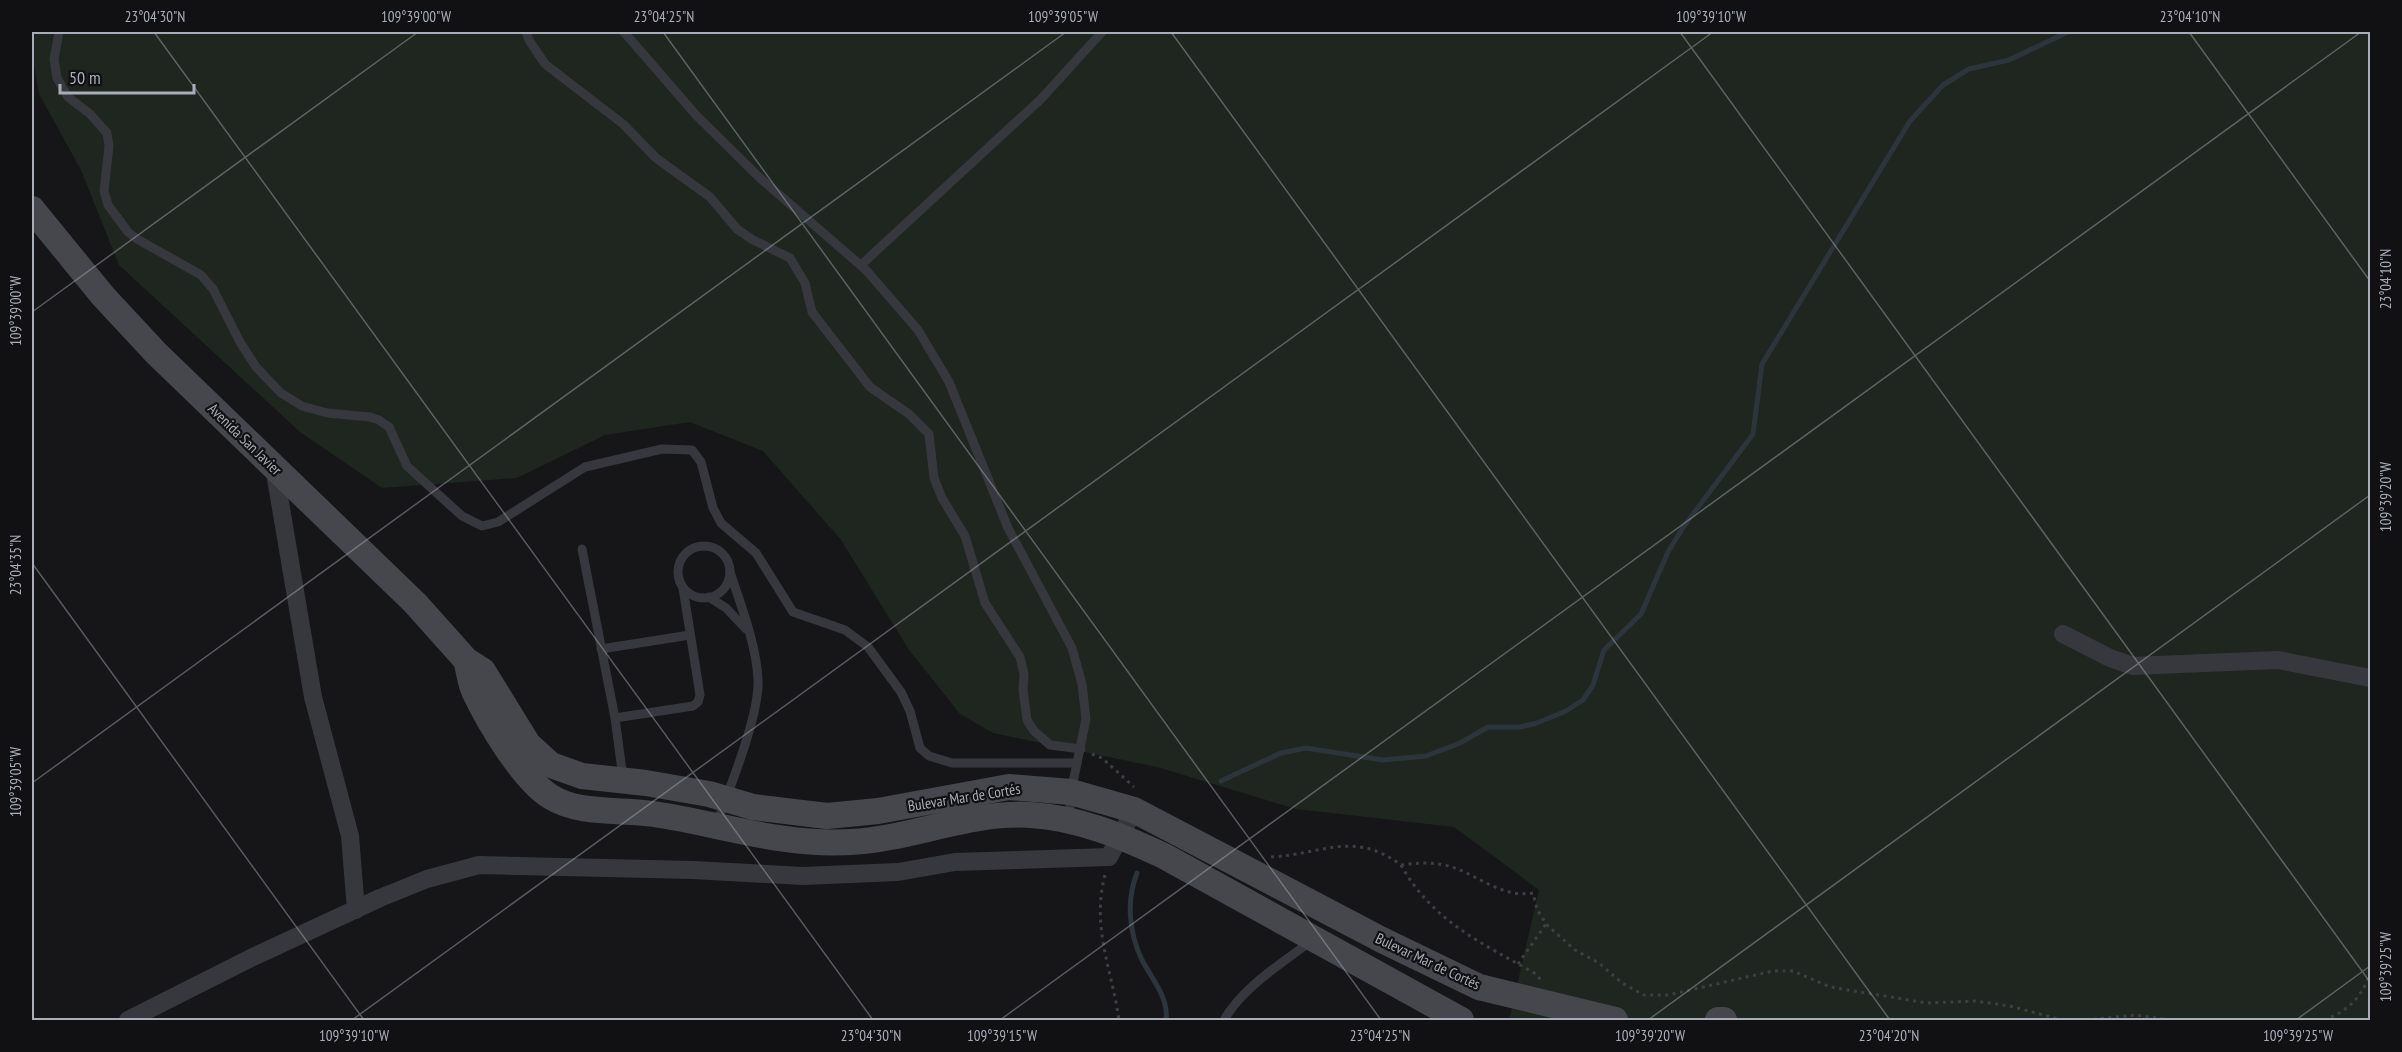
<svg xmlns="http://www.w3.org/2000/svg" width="2402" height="1052" font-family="'PT Sans Narrow',sans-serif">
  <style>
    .green { fill: #1e261f }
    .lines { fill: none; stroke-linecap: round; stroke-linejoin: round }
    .stream { stroke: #2c353c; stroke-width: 5 }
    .path { stroke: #3d3f44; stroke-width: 3; stroke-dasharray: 3 4.5; stroke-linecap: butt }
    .lane { stroke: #37383d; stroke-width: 9 }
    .street { stroke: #37383d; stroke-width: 18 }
    .secondary { stroke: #45474d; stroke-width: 26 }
    .ticks { fill: none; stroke: #a8adb8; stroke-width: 1.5; stroke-opacity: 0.45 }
    .labels { text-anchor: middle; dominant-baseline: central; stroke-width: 4.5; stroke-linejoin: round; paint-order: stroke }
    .street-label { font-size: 15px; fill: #a8adb8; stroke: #111113 }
    .neatline { fill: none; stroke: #a8adb8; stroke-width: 2 }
    .ticks-label { font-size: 15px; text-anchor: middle; fill: #a8adb8 }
  </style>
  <rect width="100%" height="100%" fill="#161618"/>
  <polygon class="green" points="32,32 2370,32 2370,1020 1509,1020 1539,890 1454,827 1296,809 1157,767 993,733 960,714 909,650 841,540 763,451 690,422 605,435 517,478 382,488 300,432 119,265 81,170 39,94 32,53"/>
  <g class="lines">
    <g class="stream">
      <polyline points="1221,781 1281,753 1306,748 1383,760 1426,756 1460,743 1488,727 1520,727 1537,723 1566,711 1583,700 1593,685 1604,650 1641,614 1668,552 1684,526 1753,434 1762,364 1910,121 1943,85 1969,69 2009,60 2068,32"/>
      <path d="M1137,873C1126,901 1129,933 1142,960C1152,979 1169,998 1166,1020"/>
    </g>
    <g class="path">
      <polyline points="1092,754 1102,758 1134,787"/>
      <path d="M1271,857C1323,854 1354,830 1401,865C1416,863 1430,862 1444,865C1474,871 1500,899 1533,893L1537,909L1546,924L1557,934L1575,950L1599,963L1622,983L1644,995H1668L1773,971H1793L1830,987L1927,1003L1975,1001L2010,1006L2062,1020"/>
      <path d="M1401,865C1433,922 1482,943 1536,974L1541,980"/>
      <path d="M1105,875C1091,927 1112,970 1119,1020"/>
      <polyline points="1518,964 1546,924"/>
      <polyline points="2086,1020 2136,1015 2169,1020"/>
      <path d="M2324,1020C2348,1011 2361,998 2370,974"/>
    </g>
    <g class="lane">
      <polyline points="59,32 54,59 57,78 68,97 90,114 107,133 109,146 104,191 108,205 128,232 137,239 201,275 213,289 240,342 256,367 281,393 302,406 327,413 370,417 379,420 389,427 407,466 462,516 482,526 498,522 585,467 662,449 692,450 701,462 713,508 721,523 756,553 793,612 845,630 868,647 901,692 910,711 920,748 929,756 952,763 1077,763"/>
      <polyline points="526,32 529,40 545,64 623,124 656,158 710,197 737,229 753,240 790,258 805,283 812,312 870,387 909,414 929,434 934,478 942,498 965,536 985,603 1020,657 1024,674 1023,690 1027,720 1034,731 1050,745 1081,749"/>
      <polyline points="624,32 696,115 761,179 866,270 918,330 949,382 1008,528 1072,648 1082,684 1086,719 1071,792 1069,819"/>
      <polyline points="861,265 1041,99 1102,32"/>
      <circle cx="704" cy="572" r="26"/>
      <polyline points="582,549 615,718"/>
      <polyline points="709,597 726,608 746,629"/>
      <polyline points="601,649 690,635"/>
      <polyline points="623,778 615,718 693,706 698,702 700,695 683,588"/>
      <path d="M716,826C729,789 760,715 758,679C756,643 741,606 730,572"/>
      <path d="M1224,1020C1243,987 1281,964 1311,941"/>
    </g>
    <g class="street">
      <polyline points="274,467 313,697 350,836 356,910"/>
      <polyline points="2063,634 2110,658 2133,666 2278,660 2370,678"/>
      <polyline points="128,1020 253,957 380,898 427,879 479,865 693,870 803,876 898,872 955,862 1109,857 1134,810"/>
    </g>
    <g class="secondary">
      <polyline points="32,209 103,296 156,353 415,603 466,660 483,671 528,744 551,765 582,776 646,783 709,794 753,807 827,816 878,811 1009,787 1071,792 1134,810 1382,940 1479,987 1615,1020"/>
      <path d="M466,660C469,670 470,682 474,691C488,721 523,780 551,797C580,815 621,809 654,814C721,824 781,846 851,842C911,839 970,811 1031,815C1079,818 1121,836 1164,856L1461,1020"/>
      <polyline points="1718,1020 1724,1020"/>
    </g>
  </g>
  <path class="ticks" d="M154,32L873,1020M663,32L1381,1020M1171,32L1890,1020M1680,32L2370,982M2189,32L2370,281M32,312L418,32M32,563L364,1020M32,783L1066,32M352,1020L1713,32M1000,1020L2361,32M1648,1020L2370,495M2296,1020L2370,966"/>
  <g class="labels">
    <g class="street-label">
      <text transform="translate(245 439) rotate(44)">Avenida San Javier</text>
      <text transform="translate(964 797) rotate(-9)">Bulevar Mar de Cortés</text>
      <text transform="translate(1428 961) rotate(25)">Bulevar Mar de Cortés</text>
    </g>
  </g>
  <rect width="2402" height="1052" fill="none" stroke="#111113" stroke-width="66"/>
  <path d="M60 84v9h134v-9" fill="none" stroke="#a8adb8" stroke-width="3"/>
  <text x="69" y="84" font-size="18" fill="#a8adb8" stroke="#111113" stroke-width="4.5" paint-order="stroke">50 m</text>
  <rect x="33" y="33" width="2336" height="986" class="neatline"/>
  <g class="ticks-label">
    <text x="155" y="22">23°04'30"N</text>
    <text x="416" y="22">109°39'00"W</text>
    <text x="664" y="22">23°04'25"N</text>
    <text x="1063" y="22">109°39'05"W</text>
    <text x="1711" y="22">109°39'10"W</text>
    <text x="2190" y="22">23°04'10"N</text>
    <text transform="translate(2386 279) rotate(-90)" y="5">23°04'10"N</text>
    <text transform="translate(16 311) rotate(-90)" y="5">109°39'00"W</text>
    <text transform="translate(2386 497) rotate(-90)" y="5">109°39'20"W</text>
    <text transform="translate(16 565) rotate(-90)" y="5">23°04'35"N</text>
    <text transform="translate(16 782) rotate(-90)" y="5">109°39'05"W</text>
    <text transform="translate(2386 967) rotate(-90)" y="5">109°39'25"W</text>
    <text x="354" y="1041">109°39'10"W</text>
    <text x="871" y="1041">23°04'30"N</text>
    <text x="1002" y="1041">109°39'15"W</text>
    <text x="1380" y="1041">23°04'25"N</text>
    <text x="1650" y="1041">109°39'20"W</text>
    <text x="1889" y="1041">23°04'20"N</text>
    <text x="2298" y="1041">109°39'25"W</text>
  </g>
</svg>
